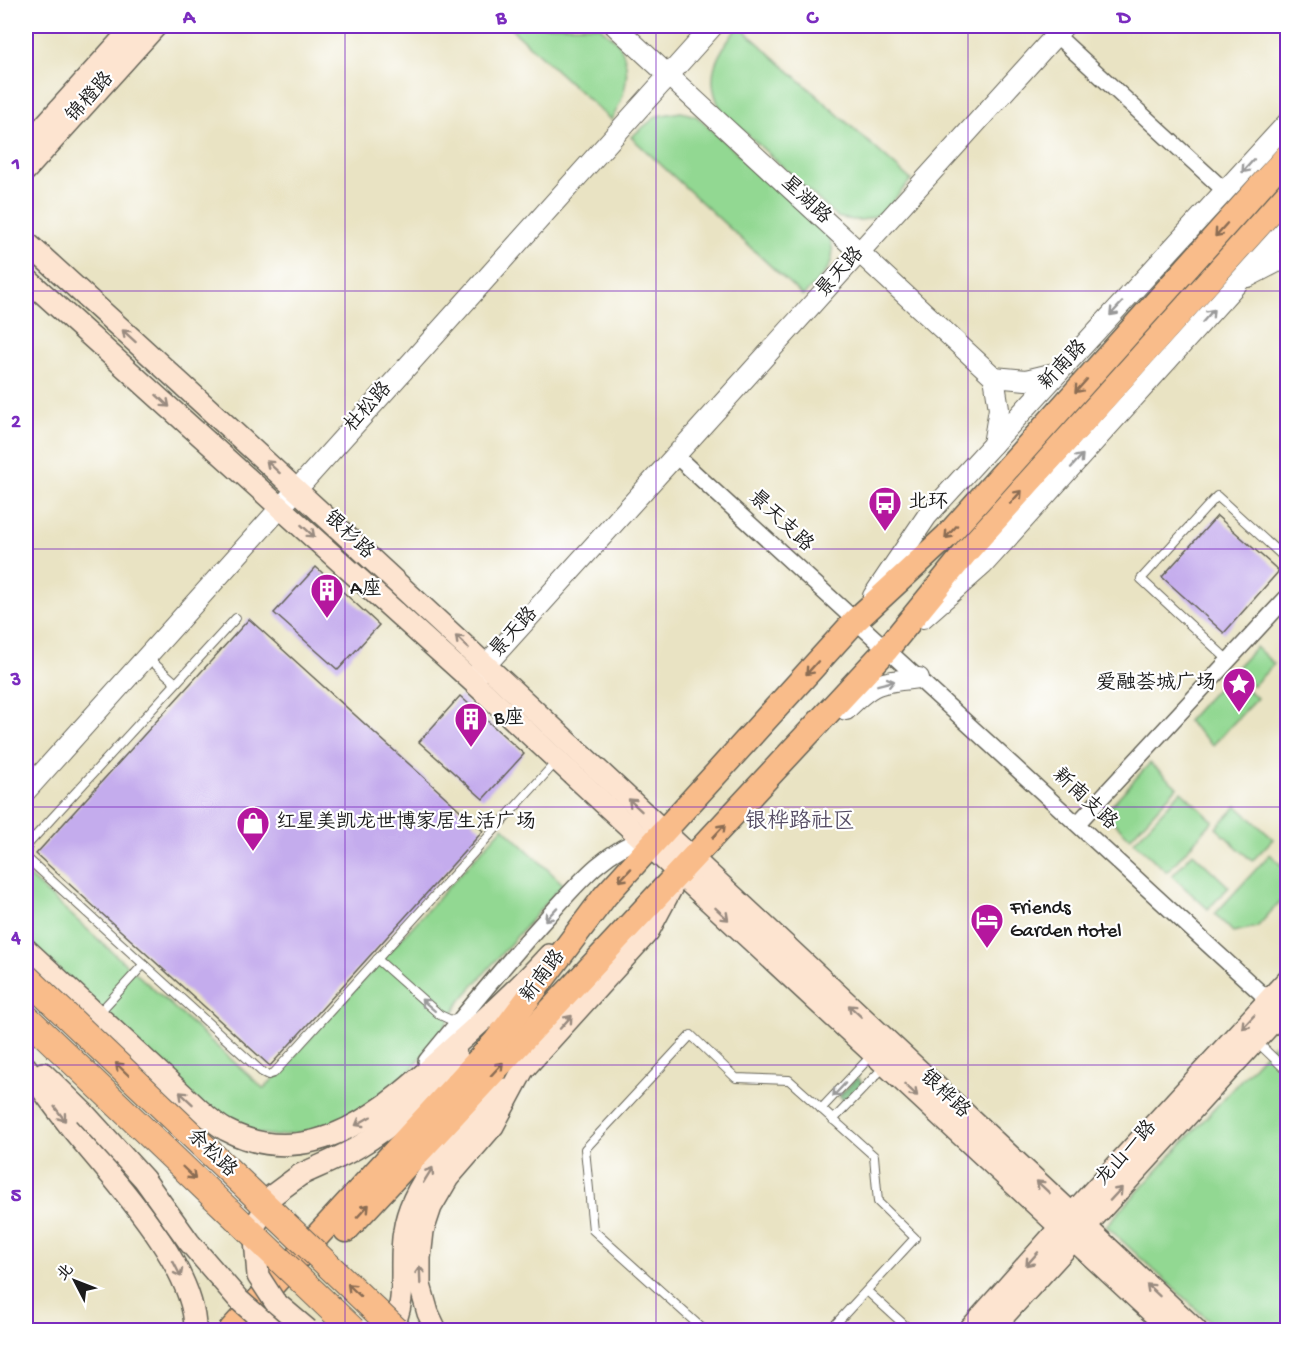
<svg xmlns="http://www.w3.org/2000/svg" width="1313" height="1356" font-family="'Gochi Hand','LXGW WenKai TC',sans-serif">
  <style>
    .green { fill: #92d892; stroke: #577a57; stroke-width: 1.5 }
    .forest { fill: #75b87c; stroke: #486a4c; stroke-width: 1.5 }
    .building { fill: #c4aced }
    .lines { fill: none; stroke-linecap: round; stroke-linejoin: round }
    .service-casing { stroke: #646256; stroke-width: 10 }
    .minor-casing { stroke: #646256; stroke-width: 18 }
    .tertiary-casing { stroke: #646256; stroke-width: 22 }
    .secondary-casing { stroke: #646256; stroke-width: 24 }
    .primary-casing { stroke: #646256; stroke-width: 27 }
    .service { stroke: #fff; stroke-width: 8 }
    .minor { stroke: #fff; stroke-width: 15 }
    .tertiary { stroke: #fff; stroke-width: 20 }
    .secondary { stroke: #fde4d0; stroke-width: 21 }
    .primary { stroke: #f9bc8a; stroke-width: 24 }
    .secondary-bridge-casing { stroke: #646256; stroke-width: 24; stroke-linecap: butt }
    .trunk-bridge-casing { stroke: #646256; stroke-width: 28; stroke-linecap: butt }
    .secondary-bridge { stroke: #fde4d0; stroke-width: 21 }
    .trunk-bridge { stroke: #f9bc8a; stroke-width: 26 }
    .oneway { stroke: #999 }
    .oneway2 { stroke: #8a6c53 }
    .oneway3 { stroke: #988a7f }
    .grid { fill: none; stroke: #7b2cbf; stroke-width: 1.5; stroke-opacity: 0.55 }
    .labels { text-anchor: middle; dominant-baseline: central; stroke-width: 4.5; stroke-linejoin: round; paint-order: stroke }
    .street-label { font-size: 20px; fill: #1c1c1c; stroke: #fff }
    .poi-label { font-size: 20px; fill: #1c1c1c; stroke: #fff; text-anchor: start }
    .quarter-label { font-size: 22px; fill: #574e65; stroke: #fff }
    .neatline { fill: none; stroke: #7b2cbf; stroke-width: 2 }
    .grid-label { font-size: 20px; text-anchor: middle; font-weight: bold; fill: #7b2cbf }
  </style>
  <rect width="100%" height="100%" fill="#fff"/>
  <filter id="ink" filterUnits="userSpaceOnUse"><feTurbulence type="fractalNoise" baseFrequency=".0167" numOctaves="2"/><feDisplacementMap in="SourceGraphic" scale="12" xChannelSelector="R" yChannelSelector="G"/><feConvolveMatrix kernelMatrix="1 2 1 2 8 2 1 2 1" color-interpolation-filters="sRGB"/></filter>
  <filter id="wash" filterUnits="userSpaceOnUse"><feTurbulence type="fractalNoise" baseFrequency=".008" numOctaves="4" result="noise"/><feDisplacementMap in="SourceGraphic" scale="24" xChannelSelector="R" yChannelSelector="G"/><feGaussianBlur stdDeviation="1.35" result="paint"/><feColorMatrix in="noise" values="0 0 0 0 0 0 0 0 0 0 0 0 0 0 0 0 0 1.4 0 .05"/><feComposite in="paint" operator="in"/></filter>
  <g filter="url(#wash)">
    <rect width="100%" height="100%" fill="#e9e3c3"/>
    <g class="green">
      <path d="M508,26H599C605,32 615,38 620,46C633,70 625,98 611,120Z"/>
      <path d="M739,26L911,180C886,208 878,228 837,217L721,110C703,75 717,54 739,26Z"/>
      <path d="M681,112L696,116L827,233C843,263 822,275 803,296L631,137L657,116Z"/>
      <polygon points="1256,647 1274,664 1253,686 1235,669"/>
      <polygon points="1230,674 1257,698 1213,745 1187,721"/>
      <polygon points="1150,763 1177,787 1130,838 1104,813"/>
      <polygon points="1181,791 1213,821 1167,872 1134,842"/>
      <polygon points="1237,806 1273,839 1252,861 1216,828"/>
      <polygon points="503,827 563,884 461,1000 435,1042 392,1090 335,1127 276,1136 250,1132 205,1109 26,938 26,874 264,1089"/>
      <polygon points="1193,853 1229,887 1208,909 1172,876"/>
      <polygon points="1270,854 1287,871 1287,894 1257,927 1233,932 1215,914"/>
      <polygon points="1273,1045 1287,1093 1287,1330 1219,1330 1106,1226"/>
    </g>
    <polygon class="forest" points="857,1077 863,1084 846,1102 839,1096"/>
    <g id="blocks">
      <g class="building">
        <polygon points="1217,516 1279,571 1224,633 1162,577"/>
        <polygon points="316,567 379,625 338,670 274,613"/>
        <polygon points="249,619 483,831 270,1066 36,854"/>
        <polygon points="460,696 524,754 483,799 419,742"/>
      </g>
    </g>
  </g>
  <g filter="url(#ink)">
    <use href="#blocks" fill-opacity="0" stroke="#646256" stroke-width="1.5"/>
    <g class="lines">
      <defs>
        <g id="service">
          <polyline points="236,618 30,842 26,850 28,859 262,1072 268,1075 274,1073 556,762"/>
          <polyline points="148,658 176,683"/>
          <polyline points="1228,660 1141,579 1217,496 1288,561"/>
          <polyline points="377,959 440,1015 451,1020 459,1019"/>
          <polyline points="98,1014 143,965"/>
          <polyline points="1257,1042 1283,1067 1288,1066"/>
          <polyline points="821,1109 873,1054"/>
          <polyline points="833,1120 884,1067"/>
          <polyline points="867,1291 910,1330"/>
          <polyline points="704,1330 593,1230 585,1149 691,1035 736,1078 789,1080 874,1156 878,1202 915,1238 830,1330"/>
        </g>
        <g id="minor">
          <polyline points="1056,35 1225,191"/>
          <polyline points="675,455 1275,1006"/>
          <polyline points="1078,823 1288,596"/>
          <path d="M426,1061C465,1014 503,966 544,921C575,887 603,850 649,836"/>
        </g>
        <g id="tertiary">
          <polyline points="615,26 994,377"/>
          <polyline points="1248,277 1277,262 1288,261"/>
          <polyline points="994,377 1026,380 1059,372"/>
          <polyline points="993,444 999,409 994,377"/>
          <polyline points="873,596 927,516 1288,122"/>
          <polyline points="923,618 983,565 1288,227"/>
          <polyline points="475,677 1064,26"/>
          <path d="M846,710C874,681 881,682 919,678"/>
          <polyline points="26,791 713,26"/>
        </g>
        <g id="secondary">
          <polyline points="26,146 134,26"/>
          <polyline points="26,170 156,26"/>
          <path d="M26,242C420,600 807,966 1196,1330"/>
          <polyline points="26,278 472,681 1171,1330"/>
          <path d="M26,949L201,1111C209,1118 217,1125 226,1130C314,1176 390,1105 450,1050C484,1020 518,989 549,955"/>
          <path d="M26,1067C41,1088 56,1109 72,1129C112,1178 196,1266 195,1330"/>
          <polyline points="43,1073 84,1113"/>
          <path d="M300,1175C319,1166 340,1158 358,1147C397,1124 429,1093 458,1059"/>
          <path d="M391,1330C409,1300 398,1264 404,1231C412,1175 468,1128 505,1089"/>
          <polyline points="436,1330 428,1313 420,1285 420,1258 423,1231 431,1207 448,1178 493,1126 523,1070 648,932 672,887"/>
          <polyline points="969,1330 1072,1214 1288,979"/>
          <polyline points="991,1330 1288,1005"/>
        </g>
        <g id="primary">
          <polyline points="346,1230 887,649 967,551 1288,193"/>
          <polyline points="231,1330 496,1041 605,896 855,621 947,536 1288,155"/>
        </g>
      </defs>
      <use href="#service" class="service-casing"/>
      <use href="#minor" class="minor-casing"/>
      <use href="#tertiary" class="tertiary-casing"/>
      <use href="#secondary" class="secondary-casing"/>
      <use href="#primary" class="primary-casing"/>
      <use href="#service" class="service"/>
      <use href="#minor" class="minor"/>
      <use href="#tertiary" class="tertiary"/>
      <use href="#secondary" class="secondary"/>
      <use href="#primary" class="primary"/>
      <defs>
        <g id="secondary-bridge">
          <polyline points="84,1113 144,1179 189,1242 239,1300 273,1330"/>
          <polyline points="300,1175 273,1195 254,1227 258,1276 275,1302 308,1330"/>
        </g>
        <g id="trunk-bridge">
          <polyline points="26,977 396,1330"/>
          <polyline points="26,1017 353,1330"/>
        </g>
      </defs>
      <use href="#secondary-bridge" class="secondary-bridge-casing"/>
      <use href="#trunk-bridge" class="trunk-bridge-casing"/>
      <use href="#secondary-bridge" class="secondary-bridge"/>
      <use href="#trunk-bridge" class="trunk-bridge"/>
    </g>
    <defs><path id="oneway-shaft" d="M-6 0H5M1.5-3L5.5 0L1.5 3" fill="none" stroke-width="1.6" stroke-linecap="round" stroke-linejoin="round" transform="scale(1.5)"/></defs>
    <g class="oneway">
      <use href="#oneway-shaft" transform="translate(1248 166) rotate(132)"/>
      <use href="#oneway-shaft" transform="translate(1116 309) rotate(133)"/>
      <use href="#oneway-shaft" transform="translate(1208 316) rotate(-48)"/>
      <use href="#oneway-shaft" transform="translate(1077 461) rotate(-48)"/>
      <use href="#oneway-shaft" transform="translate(886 683) rotate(-14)"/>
      <use href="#oneway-shaft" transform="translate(551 914) rotate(133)"/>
      <use href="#oneway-shaft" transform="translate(428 1005) rotate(-139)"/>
      <use href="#oneway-shaft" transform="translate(839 1090) rotate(133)"/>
    </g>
    <g class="oneway2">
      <use href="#oneway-shaft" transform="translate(1221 230) rotate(132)"/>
      <use href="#oneway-shaft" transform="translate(1081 386) rotate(132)"/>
      <use href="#oneway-shaft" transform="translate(1016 497) rotate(-48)"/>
      <use href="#oneway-shaft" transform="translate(951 532) rotate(133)"/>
      <use href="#oneway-shaft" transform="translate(812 668) rotate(132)"/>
      <use href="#oneway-shaft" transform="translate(719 831) rotate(-47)"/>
      <use href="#oneway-shaft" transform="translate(625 875) rotate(133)"/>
      <use href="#oneway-shaft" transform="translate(122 1069) rotate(-136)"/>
      <use href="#oneway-shaft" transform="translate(497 1069) rotate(-47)"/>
      <use href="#oneway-shaft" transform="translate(189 1173) rotate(44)"/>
      <use href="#oneway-shaft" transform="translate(363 1211) rotate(-47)"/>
      <use href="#oneway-shaft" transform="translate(354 1290) rotate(-136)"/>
    </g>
    <g class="oneway3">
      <use href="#oneway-shaft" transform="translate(129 336) rotate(-138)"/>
      <use href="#oneway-shaft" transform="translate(163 401) rotate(42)"/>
      <use href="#oneway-shaft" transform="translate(273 467) rotate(-138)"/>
      <use href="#oneway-shaft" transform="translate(308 531) rotate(42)"/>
      <use href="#oneway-shaft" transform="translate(462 642) rotate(-137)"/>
      <use href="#oneway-shaft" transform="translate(635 805) rotate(-137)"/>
      <use href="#oneway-shaft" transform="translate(722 914) rotate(43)"/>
      <use href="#oneway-shaft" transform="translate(855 1011) rotate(-137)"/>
      <use href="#oneway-shaft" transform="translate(566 1022) rotate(-48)"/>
      <use href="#oneway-shaft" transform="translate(1248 1022) rotate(133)"/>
      <use href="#oneway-shaft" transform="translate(911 1090) rotate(43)"/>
      <use href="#oneway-shaft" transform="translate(186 1098) rotate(-137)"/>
      <use href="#oneway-shaft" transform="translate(60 1114) rotate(53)"/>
      <use href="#oneway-shaft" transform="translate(363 1121) rotate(150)"/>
      <use href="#oneway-shaft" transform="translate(428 1175) rotate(-58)"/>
      <use href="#oneway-shaft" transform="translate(1043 1187) rotate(-137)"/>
      <use href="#oneway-shaft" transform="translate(1116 1194) rotate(-47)"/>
      <use href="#oneway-shaft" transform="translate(1032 1259) rotate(132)"/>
      <use href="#oneway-shaft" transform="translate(177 1269) rotate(63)"/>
      <use href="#oneway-shaft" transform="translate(420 1275) rotate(-92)"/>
      <use href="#oneway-shaft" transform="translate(1153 1290) rotate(-137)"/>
    </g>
  </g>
  <path class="grid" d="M345,26V1330M656,26V1330M968,26V1330M26,291H1288M26,549H1288M26,807H1288M26,1065H1288"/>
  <defs>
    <symbol id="bus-pin" viewBox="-11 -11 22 30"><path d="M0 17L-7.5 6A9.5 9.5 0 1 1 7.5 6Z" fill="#b5179e" stroke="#fff"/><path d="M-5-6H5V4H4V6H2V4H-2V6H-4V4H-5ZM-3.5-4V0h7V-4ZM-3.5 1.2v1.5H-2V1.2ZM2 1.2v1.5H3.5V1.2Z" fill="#fff"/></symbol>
    <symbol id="building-pin" viewBox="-11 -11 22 30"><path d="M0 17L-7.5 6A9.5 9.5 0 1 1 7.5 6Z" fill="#b5179e" stroke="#fff"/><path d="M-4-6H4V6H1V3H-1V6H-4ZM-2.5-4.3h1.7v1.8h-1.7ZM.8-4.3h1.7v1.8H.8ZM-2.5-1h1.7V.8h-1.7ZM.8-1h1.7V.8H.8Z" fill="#fff"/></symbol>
    <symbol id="sight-pin" viewBox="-11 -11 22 30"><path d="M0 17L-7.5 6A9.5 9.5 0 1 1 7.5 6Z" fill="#b5179e" stroke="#fff"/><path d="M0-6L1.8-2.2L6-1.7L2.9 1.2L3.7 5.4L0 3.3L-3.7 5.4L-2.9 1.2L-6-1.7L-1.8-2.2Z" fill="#fff"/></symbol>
    <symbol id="shop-pin" viewBox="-11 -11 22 30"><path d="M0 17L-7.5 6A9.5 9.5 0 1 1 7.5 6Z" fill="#b5179e" stroke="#fff"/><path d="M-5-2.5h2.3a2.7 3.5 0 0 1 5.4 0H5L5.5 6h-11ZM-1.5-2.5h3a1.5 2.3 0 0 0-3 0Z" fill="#fff"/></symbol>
    <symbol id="hotel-pin" viewBox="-11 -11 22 30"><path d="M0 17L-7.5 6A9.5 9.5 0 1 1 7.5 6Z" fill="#b5179e" stroke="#fff"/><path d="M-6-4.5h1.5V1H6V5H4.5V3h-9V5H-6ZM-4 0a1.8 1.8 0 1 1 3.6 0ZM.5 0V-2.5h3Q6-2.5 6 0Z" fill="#fff"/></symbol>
  </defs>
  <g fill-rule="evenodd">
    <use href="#bus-pin" x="866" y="484" width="38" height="52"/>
    <use href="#building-pin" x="308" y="571" width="38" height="52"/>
    <use href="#sight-pin" x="1220" y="665" width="38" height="52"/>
    <use href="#building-pin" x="452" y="700" width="38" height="52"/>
    <use href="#shop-pin" x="234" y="804" width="38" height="52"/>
    <use href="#hotel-pin" x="968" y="901" width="38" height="52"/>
  </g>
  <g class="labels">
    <g class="street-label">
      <text transform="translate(91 98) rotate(-48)">锦橙路</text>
      <text transform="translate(805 201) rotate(43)">星湖路</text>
      <text transform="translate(841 273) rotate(-48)">景天路</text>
      <text transform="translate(1064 366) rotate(-47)">新南路</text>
      <text transform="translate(369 408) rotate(-48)">杜松路</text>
      <text transform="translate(780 522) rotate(43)">景天支路</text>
      <text transform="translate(348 536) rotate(43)">银杉路</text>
      <text transform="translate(515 633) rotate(-48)">景天路</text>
      <text transform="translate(1084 800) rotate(43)">新南支路</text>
      <text transform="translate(544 977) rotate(-53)">新南路</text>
      <text transform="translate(944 1095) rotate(43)">银桦路</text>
      <text transform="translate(211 1154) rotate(44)">余松路</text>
      <text transform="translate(1127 1154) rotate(-48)">龙山一路</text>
    </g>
    <g class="poi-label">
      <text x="908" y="503">北环</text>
      <text x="350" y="590">A座</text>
      <text x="1216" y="684" text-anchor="end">爱融荟城广场</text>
      <text x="494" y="719">B座</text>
      <text x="276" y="823">红星美凯龙世博家居生活广场</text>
      <text x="1010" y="909">Friends<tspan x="1010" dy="23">Garden Hotel</tspan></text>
    </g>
    <g class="quarter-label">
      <text x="800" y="823">银桦路社区</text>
    </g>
  </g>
  <rect width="1313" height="1356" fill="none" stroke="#fff" stroke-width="66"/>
  <g transform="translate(75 1281) rotate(312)" stroke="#ffffff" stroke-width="4.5" paint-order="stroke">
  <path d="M0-4.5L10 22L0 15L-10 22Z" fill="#1c1c1c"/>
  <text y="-9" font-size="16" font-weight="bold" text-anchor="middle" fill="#1c1c1c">北</text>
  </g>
  <rect x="33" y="33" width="1247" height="1290" class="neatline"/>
  <g class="grid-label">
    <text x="189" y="23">A</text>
    <text x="501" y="23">B</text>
    <text x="812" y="23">C</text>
    <text x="1124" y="23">D</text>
    <text x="16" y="169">1</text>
    <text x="16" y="427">2</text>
    <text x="16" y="685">3</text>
    <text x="16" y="943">4</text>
    <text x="16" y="1201">5</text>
  </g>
</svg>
